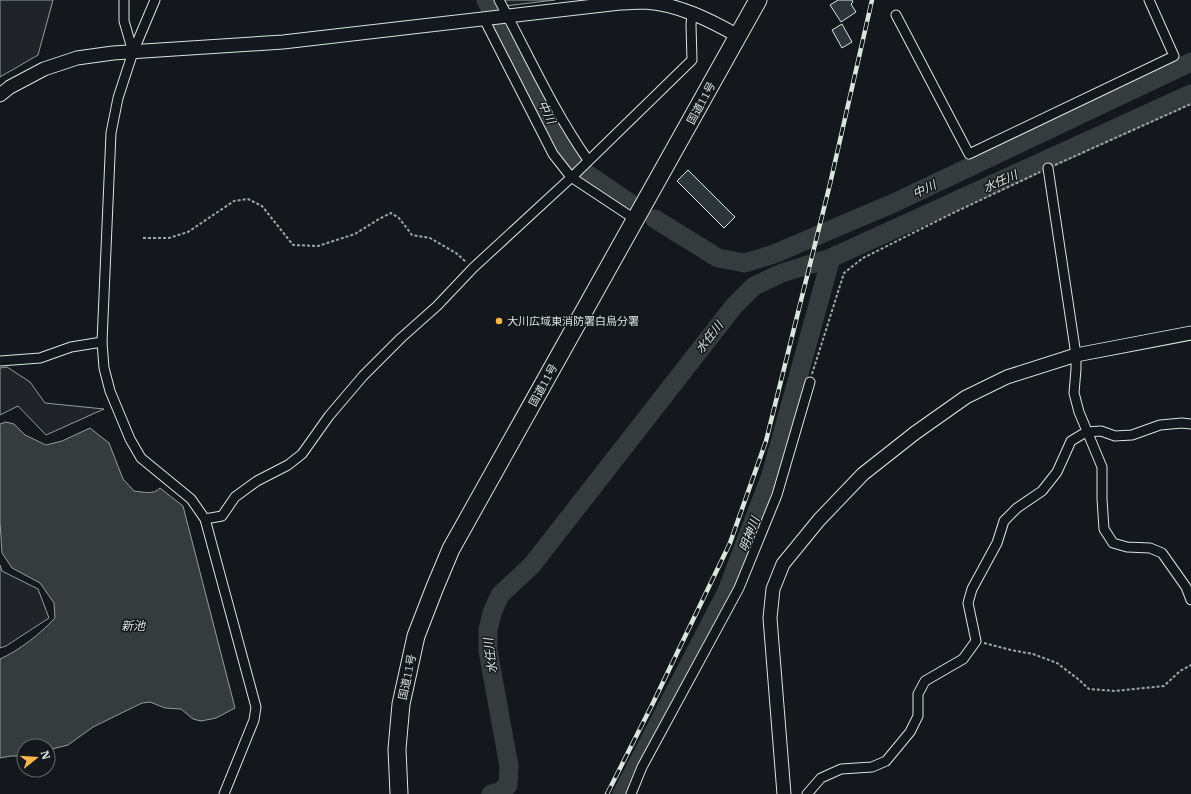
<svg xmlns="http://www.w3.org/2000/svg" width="1191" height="794" font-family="'IBM Plex Serif','Noto Sans JP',serif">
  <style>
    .green { fill: #202428; stroke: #939e99 }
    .water { fill: #363b3e; stroke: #939e99 }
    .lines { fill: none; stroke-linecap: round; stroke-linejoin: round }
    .river { stroke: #363b3e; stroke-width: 19 }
    .building { fill: #2c363c; stroke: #d8e6dc }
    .street-casing { stroke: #d8e6dc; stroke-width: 11 }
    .secondary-casing { stroke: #d8e6dc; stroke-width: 15 }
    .highway-casing { stroke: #d8e6dc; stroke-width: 19 }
    .path { stroke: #9da8a2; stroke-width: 2; stroke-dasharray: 3 2; stroke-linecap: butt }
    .street { stroke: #14181c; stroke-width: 9 }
    .secondary { stroke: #14181c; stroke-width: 13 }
    .highway { stroke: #14181c; stroke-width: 17 }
    .rail-casing { stroke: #d8e6dc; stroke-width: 4.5 }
    .rail { stroke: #14181c; stroke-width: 3; stroke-dasharray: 9; stroke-linecap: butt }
    .poi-dot { fill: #ffb74d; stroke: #14181c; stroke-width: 1.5 }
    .labels { text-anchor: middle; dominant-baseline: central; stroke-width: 3; stroke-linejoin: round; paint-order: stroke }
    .street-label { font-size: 11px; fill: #d8e6dc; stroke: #14181c }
    .poi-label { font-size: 11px; fill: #d8e6dc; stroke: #14181c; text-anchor: start }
    .water-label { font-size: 12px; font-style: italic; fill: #d8e6dc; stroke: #14181c }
  </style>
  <rect width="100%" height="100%" fill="#14181c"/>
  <g class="green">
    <polygon points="0,0 53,0 38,55 0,77"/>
    <polygon points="503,0 555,0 505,6"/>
    <polygon points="7,367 30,382 45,403 104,409 46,435 18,406 0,415 0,368"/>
    <polygon points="0,565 2,571 38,589 49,618 6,646 0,648"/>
  </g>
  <path class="water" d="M6,422L14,424L25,435L46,445L62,441L90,428L109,443L123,479L134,491C143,492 154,495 160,488L183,506L235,708L216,718L201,721L193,719L181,709L165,708L150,702L142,703L93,727L68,745L48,750V746H24V756H11L0,758V659C20,650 40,634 55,618L54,603L40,583L12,568L2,553L0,522V424Z"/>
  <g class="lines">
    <g class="river">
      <polyline points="486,0 503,32 542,101 565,152 586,173 630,203"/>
      <polyline points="655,219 718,258 745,263 774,254 896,202 1191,62"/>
      <polyline points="491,794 501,791 508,785 509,766 488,651 488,630 492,613 500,595 532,565 734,306 754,286 782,273 831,258 1191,94"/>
      <polyline points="622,794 727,591 771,475 831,258"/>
    </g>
  </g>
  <g class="building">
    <polygon points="838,0 852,0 853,2 851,4 856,12 841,22 830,5"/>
    <polygon points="842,24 852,42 842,48 832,30"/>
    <polygon points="688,170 735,217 724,228 677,181"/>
  </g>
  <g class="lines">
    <defs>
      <g id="street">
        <polyline points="124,0 124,21 133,52"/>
        <polyline points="155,0 133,52 118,98 111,133 102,342 104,368 110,391 130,439 141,458 191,499 205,519 256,707 254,720 224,794"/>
        <path d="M499,0C528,54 553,110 588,160"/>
        <polyline points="896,15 969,154 1174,56 1149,0"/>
        <polyline points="484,19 553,154 571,177 636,220"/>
        <polyline points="1048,168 1076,355 1076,369 1074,393 1079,412 1102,467 1102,499 1104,529 1113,543 1127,547 1150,548 1162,553 1186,587 1191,600"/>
        <polyline points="0,361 40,358 71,347 102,342"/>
        <polyline points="205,519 222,516 235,497 257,481 288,465 302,454 329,416 363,376 401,338 437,306 473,268 575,174 692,60 691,25 692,13"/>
        <polyline points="631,794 642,767 739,588 777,495 810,382"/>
        <polyline points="807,794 821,778 841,769 872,767 886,761 910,732 918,716 918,694 925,681 963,659 976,641 968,603 972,589 997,543 1004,521 1017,508 1042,491 1057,472 1071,441 1086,432 1101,431 1115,436 1132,435 1160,425 1182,423 1191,424"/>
      </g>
      <g id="secondary">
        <path d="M0,95L10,87L44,69L77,58L113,53L283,42L620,3C628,3 636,2 645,2C678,4 710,20 738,36"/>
        <polyline points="784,794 770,618 773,589 783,564 819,520 863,474 915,433 966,397 1007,377 1076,355 1191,333"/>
      </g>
      <polyline id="highway" points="399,794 397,749 401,704 416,636 435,587 451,549 758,0"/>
    </defs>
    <use href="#street" class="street-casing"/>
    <use href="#secondary" class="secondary-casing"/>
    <use href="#highway" class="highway-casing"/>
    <g class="path">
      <polyline points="1055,165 1191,104"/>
      <polyline points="143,238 169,238 188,232 234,201 248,199 262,206 293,245 318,246 355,234 379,219 391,213 399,218 412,235 430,238 456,253 466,262"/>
      <polyline points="812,374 844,273 863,258 951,214 1040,172"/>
      <polyline points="984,643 1011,650 1033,654 1057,663 1078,679 1089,689 1115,691 1164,686 1180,671 1191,665"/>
    </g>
    <use href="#street" class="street"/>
    <use href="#secondary" class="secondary"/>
    <use href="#highway" class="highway"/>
    <defs>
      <polyline id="rail" points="607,794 652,705 730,543 766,441 830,184 872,0"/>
    </defs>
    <use href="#rail" class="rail-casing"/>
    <use href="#rail" class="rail"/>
  </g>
  <circle class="poi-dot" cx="499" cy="321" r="4"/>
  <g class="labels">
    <g class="street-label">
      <text transform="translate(701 103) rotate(-61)">国道11号</text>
      <text transform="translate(543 385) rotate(-61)">国道11号</text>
      <text transform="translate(407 677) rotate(-78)">国道11号</text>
    </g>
    <g class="poi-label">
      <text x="507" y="321">大川広域東消防署白鳥分署</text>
    </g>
    <g class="water-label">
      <text transform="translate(547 112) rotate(65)">中川</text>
      <text transform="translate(1000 181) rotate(-24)">水任川</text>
      <text transform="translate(924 189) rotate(-25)">中川</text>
      <text transform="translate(709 337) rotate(-52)">水任川</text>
      <text transform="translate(749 534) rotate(-69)">明神川</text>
      <text x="133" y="625">新池</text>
      <text transform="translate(490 656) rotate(-97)">水任川</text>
    </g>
  </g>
  <g transform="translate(36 758) rotate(73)"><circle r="19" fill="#14181c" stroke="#626a69"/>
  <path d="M0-3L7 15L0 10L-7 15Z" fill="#ffb74d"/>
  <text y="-6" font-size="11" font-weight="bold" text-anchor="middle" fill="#d8e6dc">N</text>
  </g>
</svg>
